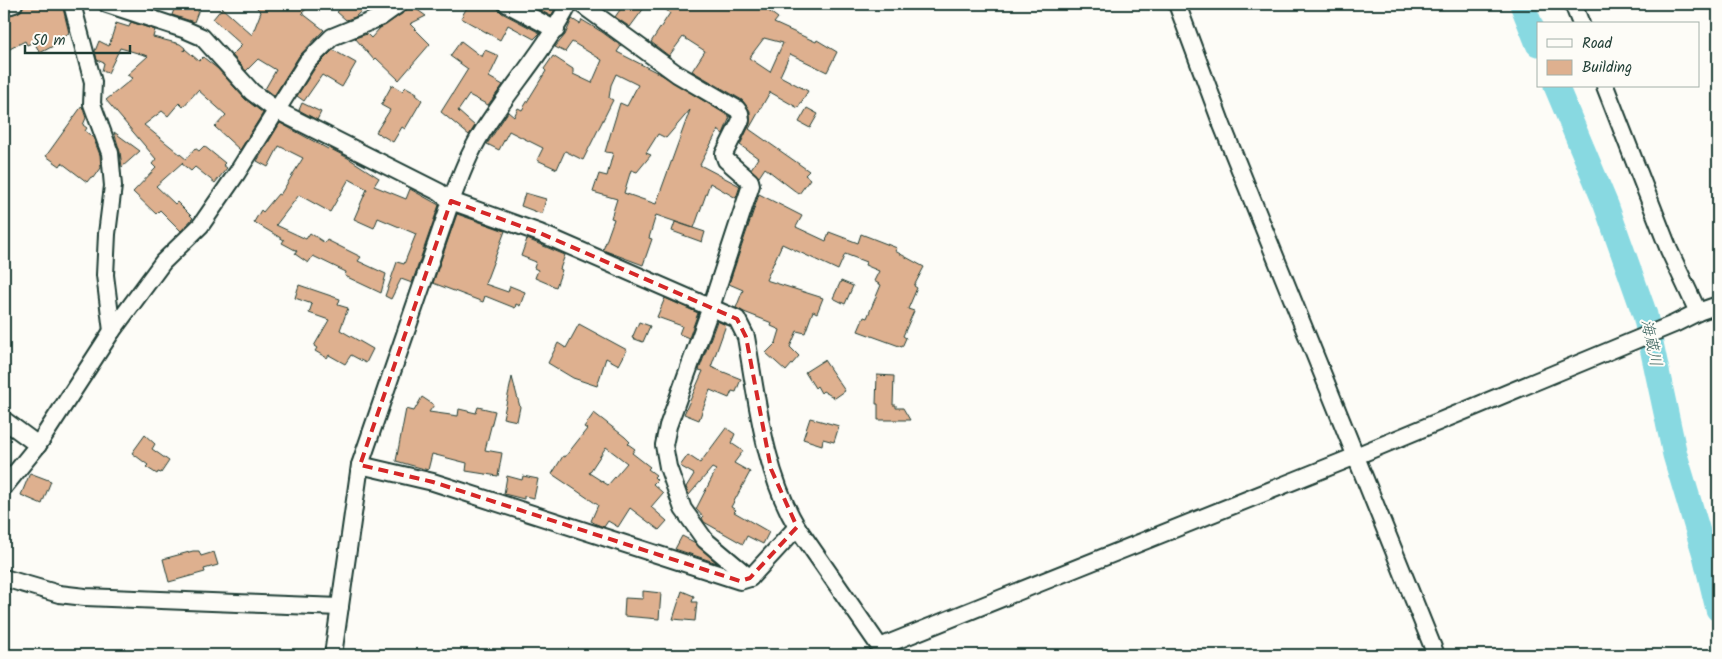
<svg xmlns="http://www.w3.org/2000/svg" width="1722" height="659" font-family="Kalam,'Klee One',sans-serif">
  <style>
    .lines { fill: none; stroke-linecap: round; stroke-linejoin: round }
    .river { stroke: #88d9e1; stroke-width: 25 }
    .building { fill: #deb08f; stroke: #1f3d34; fill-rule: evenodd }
    .minor-casing { stroke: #1f3d34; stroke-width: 20 }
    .minor { stroke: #fdfcf7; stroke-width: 16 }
    .marked { fill: none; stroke: #d62828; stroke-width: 4; stroke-dasharray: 10 6; stroke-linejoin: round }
    .labels { text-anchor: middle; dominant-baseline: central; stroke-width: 4; stroke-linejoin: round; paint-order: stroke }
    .water-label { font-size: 16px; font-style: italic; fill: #345c57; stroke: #fdfcf7 }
  </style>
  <rect width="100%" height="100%" fill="#fdfcf7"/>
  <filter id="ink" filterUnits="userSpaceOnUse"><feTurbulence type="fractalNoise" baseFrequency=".02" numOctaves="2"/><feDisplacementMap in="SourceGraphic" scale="10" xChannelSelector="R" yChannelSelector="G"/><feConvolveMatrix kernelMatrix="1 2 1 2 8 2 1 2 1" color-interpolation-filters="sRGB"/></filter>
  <g filter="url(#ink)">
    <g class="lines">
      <g class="river">
        <polyline points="1522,4 1538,44"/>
        <polyline points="1556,86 1606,205 1645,315 1675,455 1705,555 1718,609"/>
      </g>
    </g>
    <g class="building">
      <polygon points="24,4 62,4 69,33 54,42 55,45 40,53 34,42 27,45 25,41 4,52 4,17 17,13 22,10"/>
      <polygon points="176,4 201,4 194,22 172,15"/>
      <polygon points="253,4 312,4 302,13 324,30 299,56 274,96 265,89 276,70 258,59 246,71 232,55 242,45 213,19 222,8 252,35 261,12"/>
      <polygon points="345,4 382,4 374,9 369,4 355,17 346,20 337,12"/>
      <polygon points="409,4 426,16 410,24 430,44 399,80 376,58 374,60 355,38 367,34 371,38 380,28 405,12"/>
      <polygon points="469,4 497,4 498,9 502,13 540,33 534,39 508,25 500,40 461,18"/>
      <polygon points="528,4 558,4 551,16"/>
      <polygon points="624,4 647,4 630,27 615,17"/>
      <path d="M658,4H759L778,18L774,23L816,42L817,40L837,52L827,72L790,54L780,76L808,91L798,108L770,92L749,129L809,171L805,175L810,179L799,194L765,168L759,177L751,169L758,158L740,145L750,124V111L742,100L692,71L705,51L683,37L669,56L651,42L670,13ZM764,38L783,43L770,72L749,58Z"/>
      <path d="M572,19L580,24L582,20L602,32L621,46L617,52L662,75L730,117L723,134L718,130L700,165L740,186L736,198L710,183L694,228L656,215L649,238L652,239L643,265L603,250L614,219L611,218L617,199L593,192L599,174L607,176L613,153L605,152L620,103L627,106L638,85L616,74L611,85L609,98L613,100L583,160L565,151L557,169L537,160L543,148L509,131L499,150L487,144L508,112L514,117L518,108L522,110L546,71L544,69L553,56L573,69V74L592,83L602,60L572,42L565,52L555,47L565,35ZM690,110L656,204L624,193L631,170L637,172L651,155L646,153L658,134L666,138Z"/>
      <polygon points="131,22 155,30 153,37 180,44 185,48 184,51 185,49 199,61 203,57 218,69 245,99 263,113 240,150 215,127 226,115 198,90 183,107 179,103 168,116 162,111 144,125 186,159 195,148 199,151 204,146 225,163 223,165 227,168 215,183 195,167 191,171 182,164 183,162 156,186 175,204 177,202 193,218 181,231 160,210 156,214 133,192 156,168 152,164 156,159 106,100 133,78 127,75 148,56 120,48 108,73 102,71 104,63 97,60 95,51 99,41 109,46 116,23 129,27"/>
      <polygon points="461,41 482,57 485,50 499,56 489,77 503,85 488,105 469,95 458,111 475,126 469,135 441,112 468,69 450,56"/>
      <polygon points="333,50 356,63 342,87 322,75 304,101 297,96 315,68"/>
      <polygon points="392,85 402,91 406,87 417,93 416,95 422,100 405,129 402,127 393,142 376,132 390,110 381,105"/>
      <polygon points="302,103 321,112 317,120 299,110"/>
      <polygon points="82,106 86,118 83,125 87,128 85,131 93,137 100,155 101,168 94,178 91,177 87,182 62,163 60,166 46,156"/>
      <polygon points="807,108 818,114 810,128 799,122"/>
      <polygon points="280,123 328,149 329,148 348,158 379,178 374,186 406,199 410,189 439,205 412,283 401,279 391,299 385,296 397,262 404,264 416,234 378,218 374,228 354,219 367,189 349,179 330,212 299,195 276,225 306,239 310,233 325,243 327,240 361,257 358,261 386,274 381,293 345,276 346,272 313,256 308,263 295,254 297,251 282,243 284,240 254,222 261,210 263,212 278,194 280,195 303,158 279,146 268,167 257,161"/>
      <polygon points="114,132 140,151 122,167 120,152"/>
      <polygon points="525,193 546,199 542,214 521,206"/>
      <polygon points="759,194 802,216 796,227 826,241 829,232 858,243 861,234 897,248 895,251 924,267 914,286 917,288 908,309 914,311 903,336 906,338 902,347 858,331 864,317 867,318 881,285 874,281 879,271 865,265 866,262 845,254 838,270 782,244 766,280 823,298 817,313 813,311 805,333 797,331 790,347 799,356 786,371 766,353 776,343 780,330 771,326 772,323 744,312 736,308 743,290 729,284"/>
      <polygon points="457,214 505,231 485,284 508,292 510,286 525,292 520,306 516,304 515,308 485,296 483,302 433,283"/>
      <polygon points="675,222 705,232 702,242 672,231"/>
      <polygon points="527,239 565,255 560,269 562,270 556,287 535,278 538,270 534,268 536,262 521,256"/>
      <polygon points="841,281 853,286 845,304 833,298"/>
      <polygon points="299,285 340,299 338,305 348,308 340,330 373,349 366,363 351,355 345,364 329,355 327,358 315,351 317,348 314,346 329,320 309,313 312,304 295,298"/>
      <polygon points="665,298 698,313 689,338 679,334 682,326 657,317"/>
      <polygon points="717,321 726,325 711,367 741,379 736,392 732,391 729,398 710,390 699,420 684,414 703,371 699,370"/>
      <polygon points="639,322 650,326 643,342 632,338"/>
      <polygon points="579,324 627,350 619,365 606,358 597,386 573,378 548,363 558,343 566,348"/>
      <polygon points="824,360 845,391 835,398 823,391 821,393 817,386 815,388 805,372"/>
      <polygon points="877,375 894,376 893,405 896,405 896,408 903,408 910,420 878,420 878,404 876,404"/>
      <polygon points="512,377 520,407 517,421 503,418"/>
      <polygon points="422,397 434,405 429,412 458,416 459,409 476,413 478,407 495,411 485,450 502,453 498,476 466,471 467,463 432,454 428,470 396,461 406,409 414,411"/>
      <path d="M594,413L625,437L630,442L628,444L635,449L632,453L650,467L648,469L656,475L654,477L657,480L653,484L663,493L651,507L667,521L659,530L630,508L618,527L608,521L604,527L596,524L591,521L598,505L552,474L563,456L565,457L587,429L584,427ZM606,447L627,463L608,485L589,473Z"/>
      <polygon points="810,418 839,426 834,442 823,439 822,445 803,439"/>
      <polygon points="726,428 735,434 731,443 743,451 734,463 750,472 731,507 736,510 734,512 769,532 763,544 747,536 743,544 704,522 702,518 703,517 696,509 716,470 712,468 689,495 686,487 694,474 680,466 688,455 700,463"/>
      <polygon points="145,435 155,444 152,449 169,461 161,473 158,472 157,474 146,467 148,465 132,453"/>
      <polygon points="30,473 51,481 42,504 21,495"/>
      <polygon points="507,476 522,480 523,476 538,479 534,498 524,496 524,499 504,494"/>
      <polygon points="682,536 694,542 717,563 675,549"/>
      <polygon points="193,551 199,551 201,556 214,552 218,565 204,569 205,572 169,582 163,559"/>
      <polygon points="643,591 661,593 659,619 624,616 625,598 643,599"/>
      <polygon points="682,591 694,596 692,602 697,602 695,621 673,619"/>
    </g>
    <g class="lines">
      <defs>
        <g id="minor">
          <polyline points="72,4 93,82 92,104 110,153 113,186 107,234 105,275 112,331"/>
          <path d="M107,4L186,30L202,37L252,92L276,110L439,192L451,201L540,233L737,319L746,337C757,399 764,472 797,527L880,647L879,655"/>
          <polyline points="507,4 556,30"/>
          <polyline points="581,4 677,74 737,109 740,113 741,120 724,154 726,160 750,181 751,185 711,307 668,426 664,445 668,467 683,509 705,540 750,578"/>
          <polyline points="1177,4 1222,125 1436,655"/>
          <polyline points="1573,4 1581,24"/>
          <polyline points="4,7 14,4"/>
          <polyline points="1605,86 1669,250 1698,312"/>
          <polyline points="4,420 38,445"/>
          <polyline points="360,465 433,482 740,581 750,578 797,527"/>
          <polyline points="4,487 38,445 112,331 163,262 201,225 237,173 307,62 332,37 381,17 399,4"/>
          <polyline points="4,578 59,594 85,597 340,607"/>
          <polyline points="880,647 1356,456 1674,324 1698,312 1718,305"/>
          <path d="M333,655L360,465L451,201C460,177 469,153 483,131C510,88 545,50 569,4"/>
        </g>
      </defs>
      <use href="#minor" class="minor-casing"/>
      <use href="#minor" class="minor"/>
    </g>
  </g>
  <path class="marked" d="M451,201L540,233L737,319L746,337L771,469L797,527L750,578L740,581L433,482L360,465Z"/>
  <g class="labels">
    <g class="water-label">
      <text transform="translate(1651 343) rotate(78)">海蔵川</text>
    </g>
  </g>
  <rect width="1722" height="659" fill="none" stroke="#fdfcf7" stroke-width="20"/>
  <rect x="10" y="10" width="1702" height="639" fill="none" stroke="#1f3d34" stroke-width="2" filter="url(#ink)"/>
  <rect x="1537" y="22" width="162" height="65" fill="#fdfcf7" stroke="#a4b0a9"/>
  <rect x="1547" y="39" width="25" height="8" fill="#fdfcf7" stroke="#a4b0a9"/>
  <text x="1582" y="48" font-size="15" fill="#1f3d34">Road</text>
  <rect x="1547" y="60" width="25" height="15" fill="#deb08f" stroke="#a4b0a9"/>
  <text x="1582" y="72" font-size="15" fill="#1f3d34">Building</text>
  <path d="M25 45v8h105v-8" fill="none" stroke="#1f3d34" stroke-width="2.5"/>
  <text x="32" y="45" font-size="15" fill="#1f3d34" stroke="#fdfcf7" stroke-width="4" paint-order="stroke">50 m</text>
</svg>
